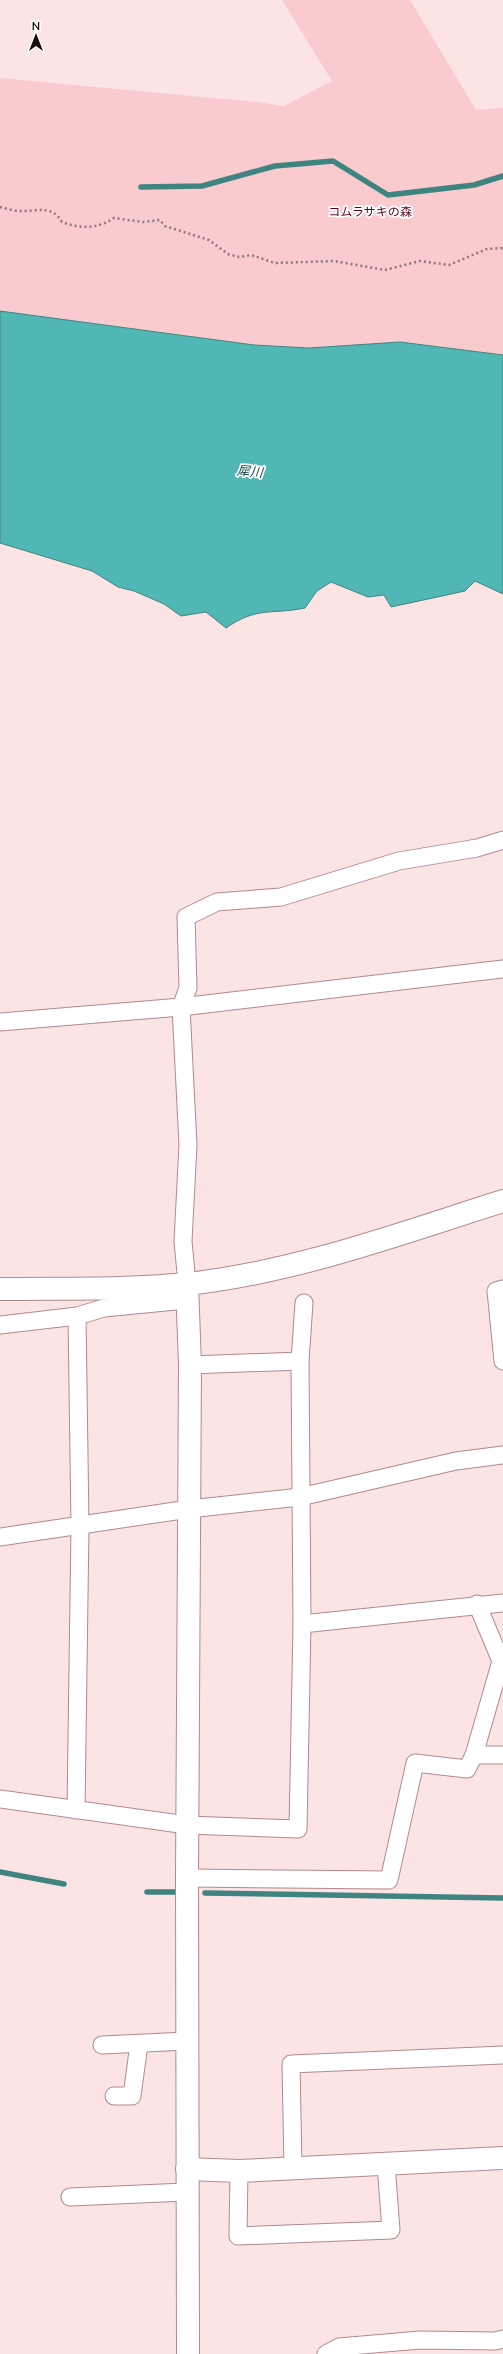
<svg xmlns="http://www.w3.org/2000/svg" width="503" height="2354" font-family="Mulish,'Noto Sans JP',sans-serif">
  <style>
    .green { fill: #f9cbce }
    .water { fill: #51b7b4; stroke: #408482 }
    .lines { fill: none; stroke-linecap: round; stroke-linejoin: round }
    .stream { stroke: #408482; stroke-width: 5.5 }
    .street-casing { stroke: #b18a8d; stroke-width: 19 }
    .secondary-casing { stroke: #b18a8d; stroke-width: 24 }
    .path { stroke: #8b7879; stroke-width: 2.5; stroke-dasharray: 2 3; stroke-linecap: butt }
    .street { stroke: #fff; stroke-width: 17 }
    .secondary { stroke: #fff; stroke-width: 22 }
    .labels { text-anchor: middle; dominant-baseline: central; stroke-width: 3.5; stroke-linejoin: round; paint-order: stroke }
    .park-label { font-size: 12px; fill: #63031f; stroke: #fff }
    .water-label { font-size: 13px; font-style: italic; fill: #1a4847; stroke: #fff }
  </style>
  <rect width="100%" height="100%" fill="#fce3e4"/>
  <polygon class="green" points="282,0 410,0 476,110 503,108 503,355 400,342 309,348 254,345 0,311 0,78 257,102 284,106 332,81"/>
  <path class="water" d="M0,311L254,345L309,348L400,342L503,355V594L475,581L465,591L391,607L384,595L368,597L331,582L317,591L305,608C271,615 258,606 226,628L206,612L181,616L164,604L134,591L118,587L92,571L0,543Z"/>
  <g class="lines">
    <g class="stream">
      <polyline points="141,187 202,186 275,166 333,161 388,195 474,185 503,176"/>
      <polyline points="0,1872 64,1884"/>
      <polyline points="147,1892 179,1892"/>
      <polyline points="205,1893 503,1898"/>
    </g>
    <defs>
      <g id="street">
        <polyline points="0,1022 181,1007 503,969"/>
        <polyline points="187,1284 183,1241 188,1145 181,1007 188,988 186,917 217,902 281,897 399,861 477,848 503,840"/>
        <polyline points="503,1289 496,1291 503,1361"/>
        <polyline points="0,1325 77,1316 104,1308 186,1300"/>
        <polyline points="190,1365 300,1361"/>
        <polyline points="0,1537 189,1509 300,1497 456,1461 503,1455"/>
        <polyline points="477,1604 501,1661"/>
        <polyline points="302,1624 503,1603"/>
        <polyline points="474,1755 503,1755"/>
        <polyline points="0,1799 187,1825 298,1829 302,1624 300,1361 304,1303"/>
        <polyline points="76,1810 80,1526 77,1316"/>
        <polyline points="187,1878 389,1880 415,1763 467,1769 474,1755 501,1661 503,1661"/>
        <polyline points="102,2045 187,2041"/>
        <polyline points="114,2096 132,2096 139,2044"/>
        <polyline points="293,2167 291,2064 503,2055"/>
        <polyline points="239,2171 238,2236 391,2230 386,2164"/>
        <polyline points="70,2197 186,2192"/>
        <polyline points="326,2354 339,2347 420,2340 495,2341 503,2339"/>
      </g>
      <g id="secondary">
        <polyline points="187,1284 190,1365 187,1878 188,2354"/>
        <path d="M0,1289C62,1288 126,1290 187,1284C296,1272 399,1234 503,1201"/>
        <polyline points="187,2169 239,2171 503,2158"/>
      </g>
    </defs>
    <use href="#street" class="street-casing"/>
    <use href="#secondary" class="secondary-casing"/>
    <path class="path" d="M0,207C7,209 15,211 22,211C38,211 52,205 62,222C80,229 98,229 114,218L143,222L160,220L165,226L209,240L228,254L239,257L251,255L275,263L334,261L385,270L420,261L449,265L487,249L503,248"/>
    <use href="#street" class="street"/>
    <use href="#secondary" class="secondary"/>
  </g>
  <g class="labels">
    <g class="park-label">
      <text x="370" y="211">コムラサキの森</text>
    </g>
    <g class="water-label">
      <text transform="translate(250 471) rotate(5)">犀川</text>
    </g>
  </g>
  <g transform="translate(36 36)" stroke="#ffffff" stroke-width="3" paint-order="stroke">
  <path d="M0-3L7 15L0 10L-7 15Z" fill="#1a0d0e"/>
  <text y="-6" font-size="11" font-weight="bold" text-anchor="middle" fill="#1a0d0e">N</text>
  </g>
</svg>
